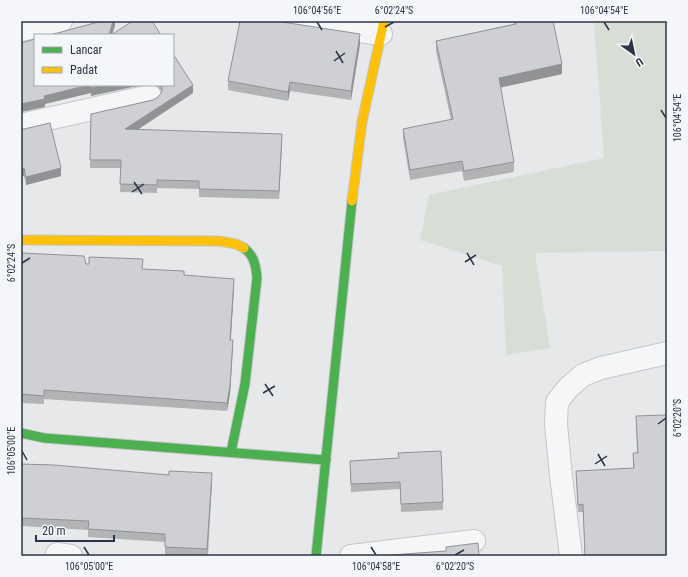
<svg xmlns="http://www.w3.org/2000/svg" width="688" height="577" font-family="'Roboto Condensed',sans-serif">
  <style>
    .green { fill: #d6ded6 }
    .lines { fill: none; stroke-linecap: round; stroke-linejoin: round }
    .street-casing { stroke: #c4c6c8; stroke-width: 24 }
    .fast-casing { stroke: #c4c6c8; stroke-width: 11 }
    .slow-casing { stroke: #c4c6c8; stroke-width: 11 }
    .street { stroke: #f5f6f7; stroke-width: 22 }
    .fast { stroke: #4caf50; stroke-width: 9 }
    .slow { stroke: #ffc107; stroke-width: 9 }
    .wall { fill: #b1b3b5 }
    .shaded-wall { fill: #909294 }
    .building { fill: #ced0d3; stroke: #909294 }
    .ticks { fill: none; stroke: #2b3445; stroke-width: 1.5 }
    .neatline { fill: none; stroke: #2b3445; stroke-width: 1.5 }
    .ticks-label { font-size: 10px; text-anchor: middle; fill: #2b3445 }
  </style>
  <rect width="100%" height="100%" fill="#e6e8ea"/>
  <polygon class="green" points="594,21 667,21 667,251 535,253 550,348 506,355 502,266 420,240 429,195 604,158"/>
  <g class="lines">
    <defs>
      <g id="street">
        <polyline points="289,21 381,34"/>
        <polyline points="21,30 61,21"/>
        <polyline points="21,125 150,96"/>
        <polyline points="57,554 71,556"/>
        <polyline points="351,556 474,541"/>
        <polyline points="571,556 561,476 556,424 557,402 568,388 583,375 601,368 667,353"/>
      </g>
      <g id="fast">
        <polyline points="21,433 44,438 326,460"/>
        <path d="M231,452L245,384L257,278C256,266 254,255 244,248"/>
        <polyline points="316,556 352,201"/>
      </g>
      <g id="slow">
        <polyline points="352,201 362,122 384,21"/>
        <polyline points="21,240 219,241 236,244 244,248"/>
      </g>
    </defs>
    <use href="#street" class="street-casing"/>
    <use href="#fast" class="fast-casing"/>
    <use href="#slow" class="slow-casing"/>
    <use href="#street" class="street"/>
    <use href="#fast" class="fast"/>
    <use href="#slow" class="slow"/>
  </g>
  <g class="wall">
    <polygon points="513,21 553,21 562,74 500,87 514,162 514,172 464,181 462,171 410,180 403,138 403,129 451,120 436,51 436,41 514,24"/>
    <polygon points="360,44 351,100 290,91 288,101 228,90 228,81"/>
    <polygon points="155,85 173,85 193,93 137,130 282,142 279,199 199,197 199,189 157,188 157,193 120,192 121,168 90,168 91,114 153,100 158,97 162,92 159,88"/>
    <polygon points="21,129 61,176 26,185 24,176"/>
    <polygon points="21,253 86,264 142,269 184,275 234,287 231,340 233,348 230,394 227,411 44,399 44,404 21,403"/>
    <polygon points="636,416 667,556 585,556 583,512 578,512 576,471 633,468 633,453 637,453"/>
    <polygon points="398,458 443,502 443,510 401,512 400,489 351,492 350,461"/>
    <polygon points="21,464 169,475 212,481 208,556 186,556 165,555 165,542 88,537 88,530 21,526"/>
  </g>
  <g class="shaded-wall">
    <polygon points="113,21 115,21 115,26 112,35 109,35"/>
    <polygon points="360,34 360,44 351,100 351,91"/>
    <polygon points="562,64 562,74 499,88 499,78"/>
    <polygon points="290,82 290,91 288,101 288,92"/>
    <polygon points="89,85 142,85 91,96 91,93 45,104 45,107 21,112 21,104 44,96"/>
    <polygon points="193,85 193,93 125,138 125,129"/>
    <polygon points="282,134 282,142 279,199 279,191"/>
    <polygon points="24,168 24,176 21,177 21,169"/>
    <polygon points="61,168 61,176 26,185 26,177"/>
    <polygon points="234,279 234,287 230,348 230,340"/>
    <polygon points="233,340 230,394 227,411 227,403"/>
    <polygon points="212,473 212,481 207,556 207,549"/>
  </g>
  <g class="building">
    <polygon points="102,21 113,21 109,35 50,35"/>
    <polygon points="133,21 152,21 161,35 111,35"/>
    <polygon points="240,21 276,21 360,34 351,91 290,82 288,92 228,81"/>
    <polygon points="515,21 553,21 562,64 499,78 514,162 464,171 462,161 410,170 403,129 453,119 436,41 516,24"/>
    <polygon points="35,39 35,85 89,85 44,96 45,99 21,104 21,43"/>
    <polygon points="173,54 193,85 125,129 282,134 279,191 199,189 199,181 157,180 157,185 120,184 121,160 90,160 91,114 153,100 158,97 162,92 162,85 173,85"/>
    <polygon points="91,85 106,85 91,88"/>
    <polygon points="50,123 61,168 26,177 24,168 21,169 21,129 24,129"/>
    <polygon points="21,253 84,256 86,264 89,264 89,257 143,259 142,269 184,271 184,275 234,279 230,340 233,340 230,386 227,403 44,390 44,396 21,394"/>
    <polygon points="667,415 667,556 585,556 583,504 578,505 576,471 634,468 633,453 638,453 636,416"/>
    <polygon points="441,451 443,502 401,504 400,482 351,484 350,461 399,458 398,453"/>
    <polygon points="21,464 54,465 169,475 169,471 212,473 207,549 165,547 165,534 88,529 89,521 21,518"/>
    <polygon points="478,543 479,556 377,556 446,551 446,547"/>
  </g>
  <path class="ticks" d="M317,22L322,30M604,22L609,30M385,27L394,22M336,51L343,63M334,61L345,53M661,110L666,118M134,182L142,194M132,192L144,184M467,253L474,265M465,262L476,255M22,263L30,258M265,384L273,396M263,393L275,386M658,424L666,418M22,451L27,460M598,454L605,466M595,464L607,456M84,547L89,555M371,547L376,555M455,555L464,550"/>
  <rect width="688" height="577" fill="none" stroke="#f4f6f9" stroke-width="44"/>
  <rect x="34" y="34" width="140" height="52" fill="#f4f6f9" stroke="#a4a8b1"/>
  <rect x="42" y="47" width="20" height="6" fill="#4caf50" stroke="#a4a8b1"/>
  <text x="70" y="54" font-size="12" fill="#2b3445">Lancar</text>
  <rect x="42" y="67" width="20" height="6" fill="#ffc107" stroke="#a4a8b1"/>
  <text x="70" y="74" font-size="12" fill="#2b3445">Padat</text>
  <g transform="translate(634 54) rotate(147)" stroke="#f4f6f9" stroke-width="3" paint-order="stroke">
  <path d="M0-3L7 15L0 10L-7 15Z" fill="#2b3445"/>
  <text y="-6" font-size="11" font-weight="bold" text-anchor="middle" fill="#2b3445">U</text>
  </g>
  <path d="M36 535v6h78v-6" fill="none" stroke="#2b3445" stroke-width="2"/>
  <text x="42" y="535" font-size="12" fill="#2b3445" stroke="#f4f6f9" stroke-width="3" paint-order="stroke">20 m</text>
  <rect x="22" y="22" width="644" height="533" class="neatline"/>
  <g class="ticks-label">
    <text x="317" y="14">106°04'56"E</text>
    <text x="394" y="14">6°02'24"S</text>
    <text x="604" y="14">106°04'54"E</text>
    <text transform="translate(677 118) rotate(-90)" y="4">106°04'54"E</text>
    <text transform="translate(11 263) rotate(-90)" y="4">6°02'24"S</text>
    <text transform="translate(677 418) rotate(-90)" y="4">6°02'20"S</text>
    <text transform="translate(11 451) rotate(-90)" y="4">106°05'00"E</text>
    <text x="89" y="570">106°05'00"E</text>
    <text x="376" y="570">106°04'58"E</text>
    <text x="455" y="570">6°02'20"S</text>
  </g>
</svg>
